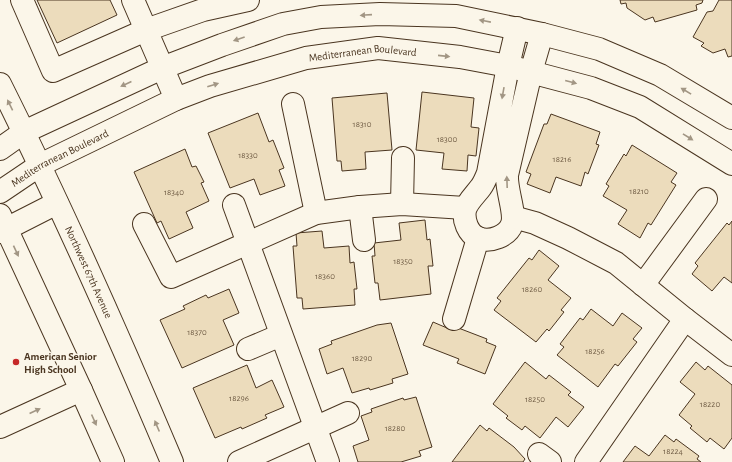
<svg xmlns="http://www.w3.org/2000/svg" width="732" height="462" font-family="'Alegreya Sans',sans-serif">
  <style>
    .building { fill: #ecdcbc; stroke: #4a3520 }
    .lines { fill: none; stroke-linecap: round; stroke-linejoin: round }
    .minor-casing { stroke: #4a3520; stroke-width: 24 }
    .major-casing { stroke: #4a3520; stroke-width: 24 }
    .minor { stroke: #fbf6e9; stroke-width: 22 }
    .major { stroke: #fbf6e9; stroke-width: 22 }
    .oneway { fill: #a29684 }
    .poi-dot { fill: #c62828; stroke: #fbf6e9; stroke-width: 1.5 }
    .labels { text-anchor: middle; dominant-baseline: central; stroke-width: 3; stroke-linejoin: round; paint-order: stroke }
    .number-label { font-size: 9px; fill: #725f47 }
    .street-label { font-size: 11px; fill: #4a3520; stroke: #fbf6e9 }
    .poi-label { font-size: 11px; font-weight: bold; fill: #4a3520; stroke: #fbf6e9; text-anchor: start }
  </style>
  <rect width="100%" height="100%" fill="#fbf6e9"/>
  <g class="building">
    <polygon points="37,0 110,0 117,15 57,43"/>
    <polygon points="620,0 703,0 702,3 696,5 697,10 655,22 653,17 645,20 627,8 626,3 621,4"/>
    <polygon points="719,0 732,0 732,56 728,57 725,49 713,53 701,46 704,43 693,37 707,12 713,11"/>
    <polygon points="422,92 474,98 471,127 479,128 476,156 468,155 467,171 442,169 444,153 416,150"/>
    <polygon points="387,93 392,150 365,152 366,169 342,171 341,161 337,161 332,98"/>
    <polygon points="258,113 269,142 273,140 284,168 279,170 285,186 260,195 254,179 230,188 208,133"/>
    <polygon points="551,114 600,132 596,144 599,145 588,174 585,172 581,186 556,177 550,193 527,184 531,174 526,172 544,124 547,124"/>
    <polygon points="632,145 677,173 671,182 676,185 651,225 648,223 640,238 618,224 627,210 603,196 609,186 606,184 624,154 626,156"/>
    <polygon points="185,149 192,167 196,166 204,182 201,183 209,201 186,212 193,228 169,239 161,221 157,223 134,172"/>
    <polygon points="425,220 427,240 430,239 433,266 428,266 431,294 380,300 378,283 375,283 372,256 375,256 374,243 401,240 399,223"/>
    <polygon points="732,221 732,283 724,277 712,291 692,274 698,266 695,263 727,223 729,225"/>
    <polygon points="322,231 324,248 349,246 350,263 354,262 357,289 354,289 355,305 303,309 302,298 297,298 293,246 297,246 296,233"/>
    <polygon points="539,250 559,266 548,280 571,298 561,310 564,312 549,331 547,329 536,342 494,310 501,301 497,298 529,258 532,260"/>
    <polygon points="229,289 239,313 223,320 234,345 182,368 160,320 185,309 183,306 206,295 208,298"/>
    <polygon points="591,309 613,326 622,313 642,328 633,339 637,342 618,366 615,364 598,387 557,355 564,347 560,344 580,318 583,320"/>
    <polygon points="433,322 447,328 448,324 487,339 486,342 496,346 485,374 457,363 459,359 423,345"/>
    <polygon points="391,323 408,374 392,379 393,383 370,390 369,388 352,393 343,368 327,374 319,349 332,344 331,341 377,325"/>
    <polygon points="525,362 546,379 549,375 571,392 568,395 584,407 568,427 556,417 540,438 525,426 522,430 506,418 508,416 493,404"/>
    <polygon points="696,362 705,370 708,366 732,385 732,438 724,449 710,438 707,442 690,428 692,426 679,415 695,394 680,382"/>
    <polygon points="247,365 256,388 272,380 284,407 265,415 267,418 242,429 241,427 215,438 193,388"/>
    <polygon points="416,397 432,447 419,451 421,456 401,462 358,462 353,446 369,440 361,416 372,412 371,409 403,398 404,400"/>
    <polygon points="480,425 487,431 489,428 514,447 525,459 523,462 452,462"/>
    <polygon points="665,435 674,442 676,439 699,456 697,459 701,462 623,462 635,446 649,456"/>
  </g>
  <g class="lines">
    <defs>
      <g id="minor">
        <polyline points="22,0 53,71 146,30 203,10 248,0"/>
        <polyline points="133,0 176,99"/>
        <path d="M517,28L508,66L488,173C486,178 484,183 481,187C476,194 467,202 465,210C463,220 468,234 478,238C490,243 508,236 512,224C516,213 506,190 507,175L531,72L542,34"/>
        <polyline points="293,104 316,213"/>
        <polyline points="0,149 24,132 162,68 222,45 283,24 321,17 380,14 456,16 542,34 599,49 660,75 732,118"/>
        <path id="s1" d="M0,192L40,165L176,99L210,86L306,58L378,48L460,57L508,66L591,88L640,107L732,164"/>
        <polyline points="402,204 403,158"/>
        <polyline points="234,205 328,462"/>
        <polyline points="360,207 364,240"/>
        <polyline points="513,217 535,223 568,238 616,263 685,319 732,355"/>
        <polyline points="144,224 171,277 316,213 360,207 402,204 465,208"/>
        <polyline points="0,232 57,203"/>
        <polyline points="643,285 706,199"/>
        <polyline points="454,319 478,238"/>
        <polyline points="248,349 281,335"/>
        <polyline points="0,427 81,390"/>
        <polyline points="539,454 550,462"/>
        <polyline points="239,462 348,413"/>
        <polyline points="586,462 685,319"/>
      </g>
      <g id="major">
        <path id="s2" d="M0,84C62,208 118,334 172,462"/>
        <polyline points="0,215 81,390 113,462"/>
      </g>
    </defs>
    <use href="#minor" class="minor-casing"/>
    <use href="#major" class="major-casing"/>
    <use href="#minor" class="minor"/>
    <use href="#major" class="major"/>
  </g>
  <defs><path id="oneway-solid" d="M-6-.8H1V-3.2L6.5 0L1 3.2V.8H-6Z"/></defs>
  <g class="oneway">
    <use href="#oneway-solid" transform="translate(366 15) rotate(176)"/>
    <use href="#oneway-solid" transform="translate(485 21) rotate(-169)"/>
    <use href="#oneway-solid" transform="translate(239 39) rotate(161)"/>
    <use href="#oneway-solid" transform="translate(444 56) rotate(6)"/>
    <use href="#oneway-solid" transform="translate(571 82) rotate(15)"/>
    <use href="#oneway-solid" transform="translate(126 84) rotate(155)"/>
    <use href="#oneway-solid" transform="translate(213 85) rotate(-18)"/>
    <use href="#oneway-solid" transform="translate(686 91) rotate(-149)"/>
    <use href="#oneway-solid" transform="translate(503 93) rotate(100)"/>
    <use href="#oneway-solid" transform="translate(10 105) rotate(-116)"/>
    <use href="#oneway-solid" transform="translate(688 137) rotate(32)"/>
    <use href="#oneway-solid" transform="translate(507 182) rotate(-92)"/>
    <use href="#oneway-solid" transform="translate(16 251) rotate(65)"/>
    <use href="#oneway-solid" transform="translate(35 411) rotate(-25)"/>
    <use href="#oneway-solid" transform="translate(94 420) rotate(66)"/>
    <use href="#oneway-solid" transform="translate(157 426) rotate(-113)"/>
  </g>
  <circle class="poi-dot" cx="16" cy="362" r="4"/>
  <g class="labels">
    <g class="number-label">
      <text x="362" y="124">18310</text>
      <text x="447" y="139">18300</text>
      <text x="248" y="155">18330</text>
      <text x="562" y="159">18216</text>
      <text x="639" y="191">18210</text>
      <text x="174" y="192">18340</text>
      <text x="403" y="261">18350</text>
      <text x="325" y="276">18360</text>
      <text x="532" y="289">18260</text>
      <text x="197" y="332">18370</text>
      <text x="595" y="351">18256</text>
      <text x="362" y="358">18290</text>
      <text x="239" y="398">18296</text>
      <text x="535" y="399">18250</text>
      <text x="710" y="404">18220</text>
      <text x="395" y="428">18280</text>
      <text x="673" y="451">18224</text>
    </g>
    <g class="street-label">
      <text stroke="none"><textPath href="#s1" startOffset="393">Mediterranean Boulevard</textPath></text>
      <text stroke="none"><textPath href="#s1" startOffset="69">Mediterranean Boulevard</textPath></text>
      <text stroke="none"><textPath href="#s2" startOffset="208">Northwest 67th Avenue</textPath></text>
    </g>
    <g class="poi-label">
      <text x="24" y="356">American Senior<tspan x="24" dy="13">High School</tspan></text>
    </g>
  </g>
</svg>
